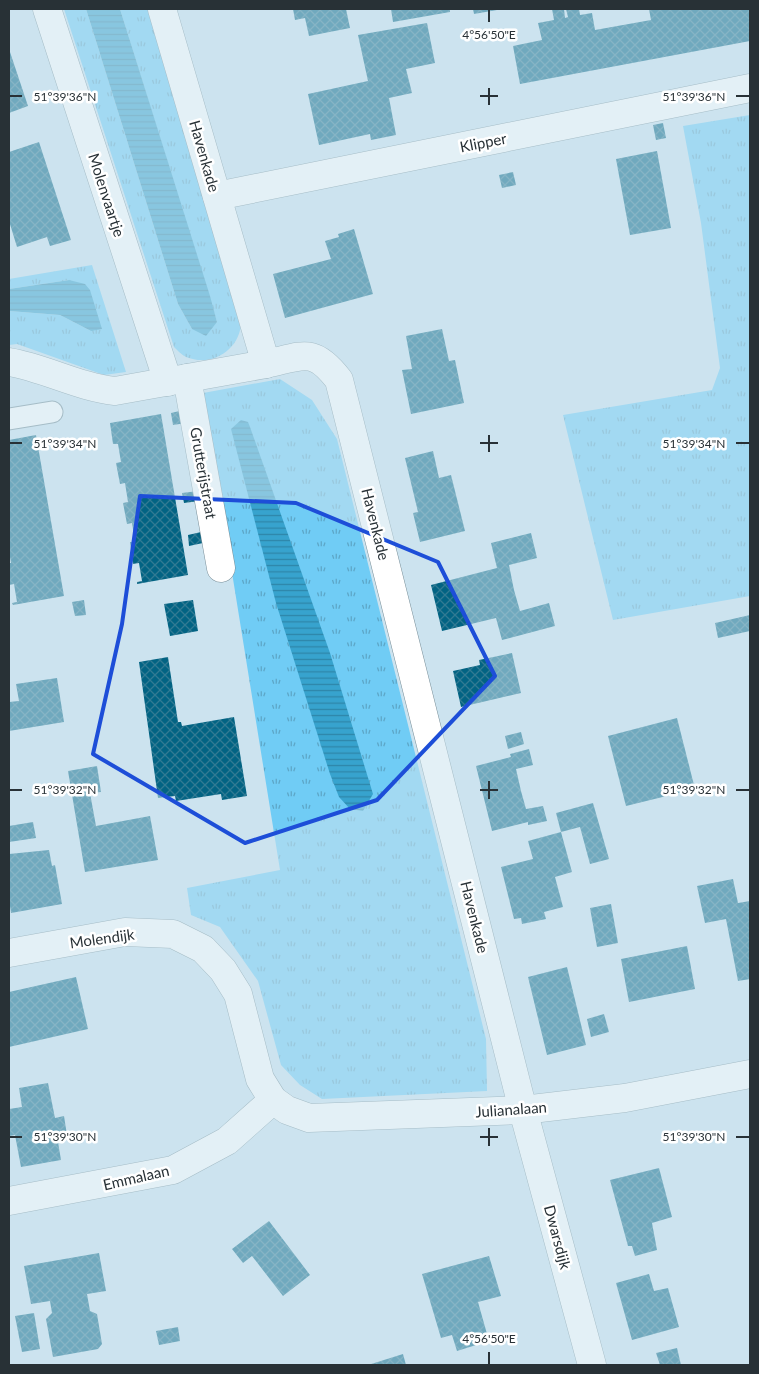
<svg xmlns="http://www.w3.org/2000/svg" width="759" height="1374" font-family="Lato,sans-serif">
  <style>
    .grass { fill: url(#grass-tufts) }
    .water { fill: url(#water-rules) }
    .building { fill: url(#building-cross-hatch) }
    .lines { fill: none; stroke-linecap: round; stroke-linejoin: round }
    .service-casing { stroke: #788e98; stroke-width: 23 }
    .minor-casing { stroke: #788e98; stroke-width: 29 }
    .tertiary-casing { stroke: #788e98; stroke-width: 29 }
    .service { stroke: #fff; stroke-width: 21 }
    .minor { stroke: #fff; stroke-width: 28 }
    .tertiary { stroke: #fff; stroke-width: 28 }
    .marked { fill: none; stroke: #1d4ed8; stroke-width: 4; stroke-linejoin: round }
    .ticks { fill: none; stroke: #283136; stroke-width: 2 }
    .labels { text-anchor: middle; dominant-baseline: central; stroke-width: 5; stroke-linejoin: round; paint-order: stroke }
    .street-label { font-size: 15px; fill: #283136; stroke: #fff }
    .ticks-label { font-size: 12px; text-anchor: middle; fill: #283136; stroke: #fff; stroke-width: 5; stroke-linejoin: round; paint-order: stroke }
  </style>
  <defs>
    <pattern id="grass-tufts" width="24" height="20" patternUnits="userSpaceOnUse" patternTransform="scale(1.25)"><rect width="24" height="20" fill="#70ccf5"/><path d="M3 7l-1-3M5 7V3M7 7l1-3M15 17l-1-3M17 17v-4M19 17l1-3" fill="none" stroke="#5ca6c7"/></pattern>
    <pattern id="water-rules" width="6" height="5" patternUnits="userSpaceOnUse" patternTransform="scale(1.25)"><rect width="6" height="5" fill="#37a3ce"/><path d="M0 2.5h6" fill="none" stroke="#2e85a8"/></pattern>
    <pattern id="building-cross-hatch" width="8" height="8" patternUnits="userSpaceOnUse" patternTransform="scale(1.25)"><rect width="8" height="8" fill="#026383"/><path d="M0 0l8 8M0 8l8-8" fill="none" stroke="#317a93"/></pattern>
  </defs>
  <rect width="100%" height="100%" fill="#cce3ef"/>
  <g class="grass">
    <path d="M64,9H86L178,304L192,329L217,322L120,9H150L241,320C242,348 213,368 186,357C182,355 177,350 174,347Z"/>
    <polygon points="750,115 750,596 613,620 563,415 712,390 720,368 701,223 683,126"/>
    <polygon points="92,265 126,372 104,375 17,344 9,345 9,311 60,315 91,331 69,280 9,289 9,279"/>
    <polygon points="280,379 312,400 337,439 486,1039 487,1091 322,1099 300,1085 281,1065 258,981 220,927 191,915 187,888 280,870 203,393"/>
  </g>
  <g class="water">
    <polygon points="86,9 120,9 210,296 217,322 206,336 192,329 178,304"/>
    <polygon points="69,280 85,284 90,290 102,329 91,331 60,315 9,311 9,289"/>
    <polygon points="241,420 248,422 250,427 330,653 373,794 363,811 350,809 339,797 330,774 276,603 231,429"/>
  </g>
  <g class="building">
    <polygon points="293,9 346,9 350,28 309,36 305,18 295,20"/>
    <polygon points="391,9 450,9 450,12 393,22"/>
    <polygon points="473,9 497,9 497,10 474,14"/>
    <polygon points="552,9 564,9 565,18 568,17 566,9 579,9 580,15 592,13 595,30 651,20 649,9 750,9 750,41 520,84 513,46 542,40 538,23 554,20"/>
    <polygon points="427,23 435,63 406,69 412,93 389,98 396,135 371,140 370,134 319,145 308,94 368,81 358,35"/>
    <polygon points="9,49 28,106 9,113"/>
    <polygon points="663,123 666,138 656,140 653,125"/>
    <polygon points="39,142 71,240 50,246 47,237 17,247 9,221 9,152"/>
    <polygon points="657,151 671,228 630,235 616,159"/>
    <polygon points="513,172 516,185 502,188 499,175"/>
    <polygon points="354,229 373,294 285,318 273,274 331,259 325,241 339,237 338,234"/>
    <polygon points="442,329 449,361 455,360 464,403 411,414 402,370 412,369 406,336"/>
    <polygon points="184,410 186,423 173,425 171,413"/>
    <polygon points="161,414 188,575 137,584 137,582 142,581 139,563 133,564 130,542 135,542 132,523 127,524 123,503 128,502 125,483 120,484 116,463 121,462 118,444 113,444 110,423"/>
    <polygon points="36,435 64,596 13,605 12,603 17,602 14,584 9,585 9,563 11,563 9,551 9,440"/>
    <polygon points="433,451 439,478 451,475 465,531 420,542 413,513 418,512 405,458"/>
    <polygon points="198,491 199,501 184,503 182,493"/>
    <polygon points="201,532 203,543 189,546 188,535"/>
    <polygon points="531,533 537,558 509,565 514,590 520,611 549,603 555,626 502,640 496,618 442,631 431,585 497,568 491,543"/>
    <polygon points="84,600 86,615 75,616 72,602"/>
    <polygon points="193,600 198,631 170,636 164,604"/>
    <polygon points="750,615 750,631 718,638 715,623"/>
    <polygon points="512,653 521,693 461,707 453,671 480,665 479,660"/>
    <polygon points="168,657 178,722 181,722 182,726 234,717 247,796 222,800 221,794 176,801 175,796 158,798 139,662"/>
    <polygon points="57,678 64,722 9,731 9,702 19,701 16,684"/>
    <polygon points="677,718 695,789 626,806 608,736"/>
    <polygon points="521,732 524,744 508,749 505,736"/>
    <polygon points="529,749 533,765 516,769 521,791 526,809 543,806 547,821 528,825 528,822 492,831 476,766 511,757 510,754"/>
    <polygon points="97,766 101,792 90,793 96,826 150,816 158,860 85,872 68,771"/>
    <polygon points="593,803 609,859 590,864 580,827 561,832 572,872 555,877 563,907 544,912 546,919 522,924 521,918 514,919 501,867 533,859 528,841 561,832 556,813"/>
    <polygon points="33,822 36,838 9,842 9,826"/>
    <polygon points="49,850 52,866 55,865 62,904 11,913 9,899 9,854"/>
    <polygon points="733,879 738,903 750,901 750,979 738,981 726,919 705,923 697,886"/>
    <polygon points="611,904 618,943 597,947 590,908"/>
    <polygon points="687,946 695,989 629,1002 621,959"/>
    <polygon points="567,967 586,1045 547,1055 528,977"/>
    <polygon points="76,977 88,1029 9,1047 9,992"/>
    <polygon points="604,1014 609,1032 591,1037 587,1019"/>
    <polygon points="48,1083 55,1118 64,1116 67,1135 57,1136 61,1160 21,1167 15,1135 9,1136 9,1109 22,1107 19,1088"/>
    <polygon points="659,1168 672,1217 652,1223 657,1250 635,1256 632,1246 628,1246 610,1180"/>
    <polygon points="269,1221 310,1275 283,1296 252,1256 243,1263 232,1249"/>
    <polygon points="99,1253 106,1291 87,1294 90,1311 97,1314 102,1344 98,1349 53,1357 46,1319 52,1313 50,1301 31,1304 24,1266"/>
    <polygon points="489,1256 501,1296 478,1302 489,1341 457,1351 452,1335 441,1338 422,1274"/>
    <polygon points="649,1274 654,1291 668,1288 679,1327 632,1340 616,1283"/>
    <polygon points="34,1313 40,1349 22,1352 15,1316"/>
    <polygon points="178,1327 180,1341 159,1345 156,1331"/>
    <polygon points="677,1348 681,1365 660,1365 656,1353"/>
    <polygon points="403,1354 406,1365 368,1365"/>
  </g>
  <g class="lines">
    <defs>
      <polyline id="service" points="9,419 52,412"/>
      <g id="minor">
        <polyline points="47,9 168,382"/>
        <path d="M162,9L266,364C303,356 313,346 339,380L523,1110L592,1365"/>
        <polyline points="217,196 750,88"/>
        <path d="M9,362C45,368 78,387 115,391L266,364"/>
        <polyline points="187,378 221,568"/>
        <polyline points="9,1201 173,1170 227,1141 273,1100"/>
      </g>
      <polyline id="tertiary" points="9,953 125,932 173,934 203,949 223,970 238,994 260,1079 273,1100 287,1110 309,1118 523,1110 625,1098 750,1074"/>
    </defs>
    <use href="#service" class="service-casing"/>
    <use href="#minor" class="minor-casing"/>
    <use href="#tertiary" class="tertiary-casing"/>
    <use href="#service" class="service"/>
    <use href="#minor" class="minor"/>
    <use href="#tertiary" class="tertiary"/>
  </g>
  <path d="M0 0H759V1374H0ZM140,496L296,503L438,562L495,676L377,800L245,843L93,754L122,624Z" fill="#cce3ef" fill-opacity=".55" fill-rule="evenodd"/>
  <path class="marked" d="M140,496L296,503L438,562L495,676L377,800L245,843L93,754L122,624Z"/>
  <path class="ticks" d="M489,10V22M489,88V105M10,96H22M480,96H498M736,96H749M489,435V452M10,443H22M480,443H498M736,443H749M489,781V799M10,790H22M480,790H498M736,790H749M489,1128V1146M10,1137H22M480,1137H498M736,1137H749M489,1352V1364"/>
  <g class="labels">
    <g class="street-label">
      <text transform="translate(483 142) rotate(-11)">Klipper</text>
      <text transform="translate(205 156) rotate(74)">Havenkade</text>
      <text transform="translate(107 195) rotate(72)">Molenvaartje</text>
      <text transform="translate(204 473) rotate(80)">Grutterijstraat</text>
      <text transform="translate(376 524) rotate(76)">Havenkade</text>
      <text transform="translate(475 917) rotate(76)">Havenkade</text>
      <text transform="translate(102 938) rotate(-8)">Molendijk</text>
      <text transform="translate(511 1109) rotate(-4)">Julianalaan</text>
      <text transform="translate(136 1177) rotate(-13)">Emmalaan</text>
      <text transform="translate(558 1237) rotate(75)">Dwarsdijk</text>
    </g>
  </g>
  <g class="ticks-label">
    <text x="489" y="39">4°56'50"E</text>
    <text x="65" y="101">51°39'36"N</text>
    <text x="694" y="101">51°39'36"N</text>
    <text x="65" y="448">51°39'34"N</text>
    <text x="694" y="448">51°39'34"N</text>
    <text x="65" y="794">51°39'32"N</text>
    <text x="694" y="794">51°39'32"N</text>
    <text x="65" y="1141">51°39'30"N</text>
    <text x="694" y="1141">51°39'30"N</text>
    <text x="489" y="1343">4°56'50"E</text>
  </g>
  <rect width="759" height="1374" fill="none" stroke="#283136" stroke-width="20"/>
</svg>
